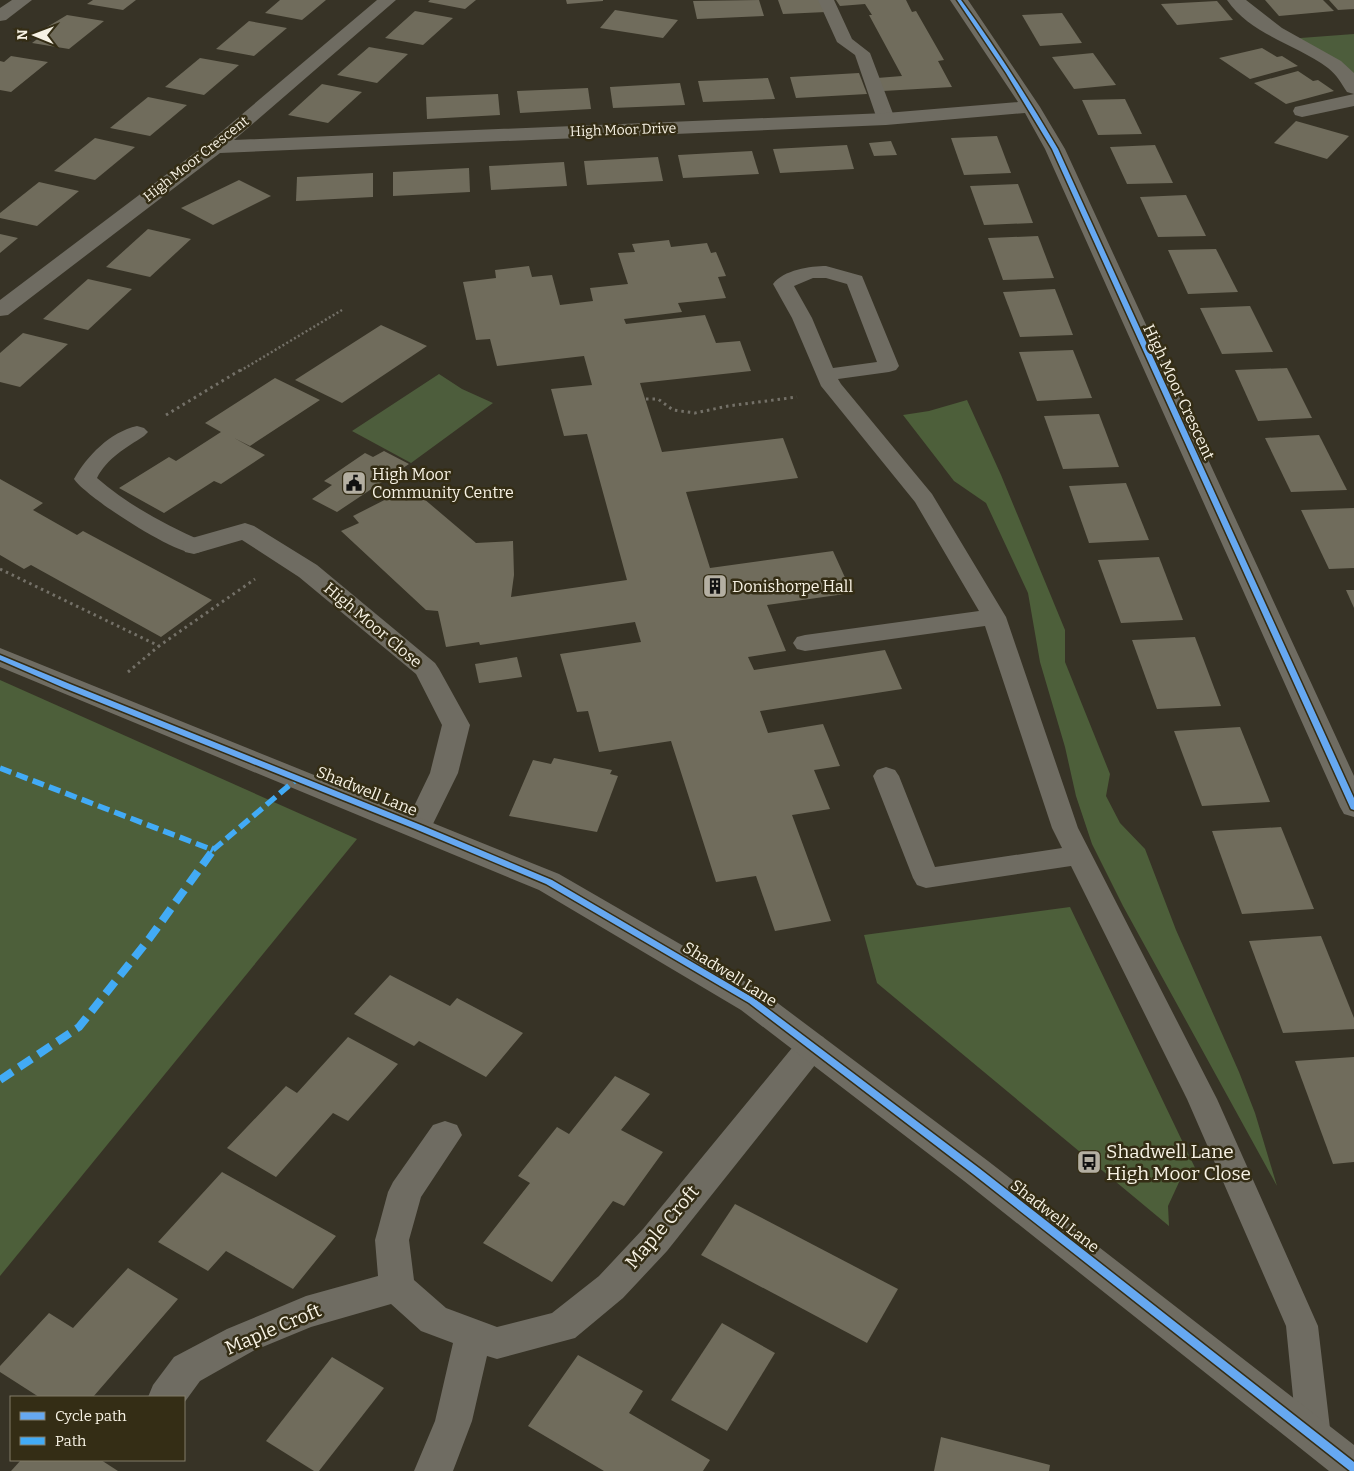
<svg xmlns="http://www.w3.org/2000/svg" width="1354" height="1471" font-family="Bitter,serif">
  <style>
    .green { fill: #4d5d3c }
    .forest { fill: #4d5f3a }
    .building { fill: #706c5c }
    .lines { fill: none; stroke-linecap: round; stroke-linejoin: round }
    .path-far1 { stroke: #747168; stroke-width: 2.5; stroke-dasharray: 2 2.5; stroke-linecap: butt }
    .path { stroke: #747168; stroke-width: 3; stroke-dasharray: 2.5 4; stroke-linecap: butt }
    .service { fill: #6f6c62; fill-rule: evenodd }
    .minor { fill: #6f6c62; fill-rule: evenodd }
    .tertiary { fill: #6f6c62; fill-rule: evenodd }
    .quiet-far1 { stroke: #42abf6; stroke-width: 5.5; stroke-dasharray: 12 5.5; stroke-linecap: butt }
    .quiet { stroke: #42abf6; stroke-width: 8; stroke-dasharray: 15 8; stroke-linecap: butt }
    .cycleway-casing { stroke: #342d15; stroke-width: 3 }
    .cycleway { fill: #66a8f1; fill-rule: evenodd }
    .labels { text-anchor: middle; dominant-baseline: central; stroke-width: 5; stroke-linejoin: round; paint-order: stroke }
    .far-street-label { font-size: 14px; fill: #f7f2e4; stroke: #342d15 }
    .street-label { font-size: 16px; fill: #f7f2e4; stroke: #342d15 }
    .poi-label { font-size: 16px; fill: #f7f2e4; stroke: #342d15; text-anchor: start }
    .near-poi-label { font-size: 19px; fill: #f7f2e4; stroke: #342d15; text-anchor: start }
    .near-street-label { font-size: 19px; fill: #f7f2e4; stroke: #342d15 }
  </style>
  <rect width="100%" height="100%" fill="#373326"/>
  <g class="green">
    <polygon points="1354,34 1354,88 1350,79 1287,39"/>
    <polygon points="439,374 462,389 493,403 411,463 352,431"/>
  </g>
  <g class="forest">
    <polygon points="967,400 1001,475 1065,630 1065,662 1110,774 1106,796 1120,823 1145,849 1176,930 1239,1072 1255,1113 1277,1186 1123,906 1092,844 1076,796 1065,747 1040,662 1028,593 986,503 954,481 903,415 929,411"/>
    <polygon points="0,680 357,839 0,1276"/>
    <polygon points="1070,907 1198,1174 1180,1180 1168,1206 1169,1226 877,983 864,935"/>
  </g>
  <g class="building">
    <polygon points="93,0 136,0 123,10 87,4"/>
    <polygon points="280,0 326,0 302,20 265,13"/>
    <polygon points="430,0 476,0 465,9 428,2"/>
    <polygon points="566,0 603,0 603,1 567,4"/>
    <polygon points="759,0 764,16 697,19 693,1"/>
    <polygon points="778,0 821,0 826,12 783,14"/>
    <polygon points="836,0 906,0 912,12 916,11 944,60 938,61 952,87 883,91 877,78 902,76 869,15 872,15 865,4 840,6"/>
    <polygon points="1265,0 1323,0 1334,11 1279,16"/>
    <polygon points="1329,0 1354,0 1354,9 1338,10"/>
    <polygon points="1217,1 1233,20 1177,25 1161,4"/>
    <polygon points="615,10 646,15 678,20 663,38 600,28"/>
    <polygon points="415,11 453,18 423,45 385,38"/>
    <polygon points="1062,13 1082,43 1040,46 1022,15"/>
    <polygon points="67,15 104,21 69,49 32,43 40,37 36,36 46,29 51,28 47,27"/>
    <polygon points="249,21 287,28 254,56 216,49"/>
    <polygon points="369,47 408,54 377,83 337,75"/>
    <polygon points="1262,48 1277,57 1282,56 1298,66 1250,79 1219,58"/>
    <polygon points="1093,53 1116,85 1074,89 1052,57"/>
    <polygon points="11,56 48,62 11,92 0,90 0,61 4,62"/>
    <polygon points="200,58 239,65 204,95 165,87"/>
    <polygon points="1298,71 1313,81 1318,80 1334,91 1286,104 1254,83"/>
    <polygon points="859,73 867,94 796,98 790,77"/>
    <polygon points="768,78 775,99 703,102 698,81"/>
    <polygon points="680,83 685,105 613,108 610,87"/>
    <polygon points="322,84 362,92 328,123 288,115"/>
    <polygon points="588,88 591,109 520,113 517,91"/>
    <polygon points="498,94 500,115 427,119 426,97"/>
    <polygon points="148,97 187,105 150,136 110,128"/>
    <polygon points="1125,99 1142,134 1098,135 1082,100"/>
    <polygon points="1296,121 1349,136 1327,159 1274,143"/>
    <polygon points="997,136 1011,173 964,175 951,138"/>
    <polygon points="95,138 135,147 95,180 54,171"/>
    <polygon points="891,141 897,155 874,156 869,143"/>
    <polygon points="847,145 854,169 780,173 773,149"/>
    <polygon points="1155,145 1173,183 1127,184 1110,147"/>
    <polygon points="752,151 759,174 683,178 678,155"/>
    <polygon points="658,157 663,181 587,185 584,161"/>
    <polygon points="564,162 567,186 491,190 489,166"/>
    <polygon points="469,168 470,192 393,196 393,172"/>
    <polygon points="373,173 373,197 296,201 297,177"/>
    <polygon points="239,180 271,196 213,225 181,208"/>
    <polygon points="39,182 79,191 37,226 0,218 0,213"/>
    <polygon points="1018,184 1033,223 984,225 970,186"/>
    <polygon points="1186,195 1206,236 1158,237 1140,197"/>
    <polygon points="148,229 191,239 150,277 106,267"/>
    <polygon points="0,234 18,238 0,253"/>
    <polygon points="1038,236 1054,278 1003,280 988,238"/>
    <polygon points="669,240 671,247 707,243 711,253 716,252 726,276 718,277 726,298 678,303 682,312 624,319 626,324 705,315 716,343 740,341 751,371 640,383 662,452 783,438 798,478 686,492 710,568 833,551 852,593 767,605 786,651 748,657 754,670 885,650 902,689 760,711 768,733 823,724 840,766 814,770 830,809 792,815 831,921 775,931 756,876 716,882 671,741 599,752 588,711 577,712 560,654 641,642 635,622 480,645 479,642 446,647 438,611 426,610 341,531 359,523 353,516 410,487 476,543 513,541 514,575 511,597 627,580 587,434 564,436 551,389 592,385 584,356 497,366 490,339 476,340 463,282 496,278 495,270 529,266 532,277 552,275 560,305 593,301 590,288 628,284 618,253 635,252 632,244"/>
    <polygon points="1216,249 1238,292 1188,294 1168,250"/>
    <polygon points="88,279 132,289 88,330 43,319"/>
    <polygon points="1055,289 1073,335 1020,337 1003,292"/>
    <polygon points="1250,306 1273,352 1222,354 1200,308"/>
    <polygon points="381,325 427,346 342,403 295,380"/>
    <polygon points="23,333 68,344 20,387 0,382 0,353"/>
    <polygon points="1073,350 1092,398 1037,401 1019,352"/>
    <polygon points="1287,368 1312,418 1258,421 1235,370"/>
    <polygon points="275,378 320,400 250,446 234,438 265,455 221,484 214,481 164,513 119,488 169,457 176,461 221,432 205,423"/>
    <polygon points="1099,414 1119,467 1063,469 1044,416"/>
    <polygon points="1319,435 1347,490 1291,492 1265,438"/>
    <polygon points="384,451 409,464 337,512 312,499 332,485 324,481 365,453 373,457"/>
    <polygon points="0,479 43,503 33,510 77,535 83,531 212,600 161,637 31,565 24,569 0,555"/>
    <polygon points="1126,483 1149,540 1089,543 1069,486"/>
    <polygon points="1354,508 1354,568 1329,569 1301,510"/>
    <polygon points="1159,557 1183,620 1121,623 1098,560"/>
    <polygon points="1346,590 1354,590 1354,608"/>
    <polygon points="1195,637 1221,706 1157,709 1132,640"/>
    <polygon points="517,657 522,677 479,683 475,664"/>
    <polygon points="1240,727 1270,802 1202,806 1174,731"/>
    <polygon points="554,758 612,770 610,774 618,776 597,832 509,816 533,760 551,764"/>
    <polygon points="1281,827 1314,909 1242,914 1212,831"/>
    <polygon points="1321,936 1354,1018 1354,1029 1283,1033 1249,941"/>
    <polygon points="390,975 450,1006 457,998 523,1033 486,1077 419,1041 414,1046 354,1014"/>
    <polygon points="348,1037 398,1064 348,1121 333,1113 276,1177 227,1148 286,1086 297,1093"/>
    <polygon points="1354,1057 1354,1162 1333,1164 1295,1061"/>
    <polygon points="615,1076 650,1094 621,1130 663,1152 624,1206 613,1201 552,1282 483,1243 530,1183 518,1176 557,1127 569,1134"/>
    <polygon points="222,1172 336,1236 293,1289 226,1251 208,1271 158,1242"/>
    <polygon points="735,1204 898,1289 867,1343 701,1255"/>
    <polygon points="128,1268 178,1299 93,1397 39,1397 0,1372 0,1366 49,1313 73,1328"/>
    <polygon points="722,1323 775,1353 727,1431 671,1400"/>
    <polygon points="578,1355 643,1391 629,1413 710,1460 703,1471 604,1471 528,1426"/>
    <polygon points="332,1357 384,1388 319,1471 314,1471 266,1441"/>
    <polygon points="941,1437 1050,1465 1049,1471 934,1471"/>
    <polygon points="21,1460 101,1460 118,1471 11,1471"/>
  </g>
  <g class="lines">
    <polyline class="path-far1" points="240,371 342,310"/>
    <g class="path">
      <polyline points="646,399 658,399 673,410 695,413 728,406 797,397"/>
      <polyline points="166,415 242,369"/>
      <polyline points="0,569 159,646 255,579"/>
      <polyline points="128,672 159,646"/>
    </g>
    <g class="service">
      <polygon points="818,0 834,0 852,39 870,53 895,119 892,123 886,124 880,123 877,119 855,55 837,42"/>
      <path d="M826,266L862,276L899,366L896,370L889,372L838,379L841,384L932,494L1006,617L1078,828L1217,1099L1318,1326L1331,1437L1326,1448L1314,1453L1302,1448L1297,1437L1286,1326L1187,1099L1071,866L926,888L917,885L913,878L873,776L877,770L886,767L895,770L899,776L935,867L1062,848L1052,828L985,626L805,651L797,649L793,643L797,637L805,635L979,611L915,502L821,386L792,318L773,284C783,270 811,266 826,266ZM813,278H826L847,284L877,362L833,368L812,318L794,286Z"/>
      <path d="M137,426L144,428L148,432L144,436C126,448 107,458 97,478C128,505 164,524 202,541L205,546L202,551C200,552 197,553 195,553C174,554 86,497 74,479C87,456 110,432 137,426Z"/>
    </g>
    <g class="minor">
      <polygon points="12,0 32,0 6,20 0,21 0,8"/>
      <polygon points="377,0 396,0 234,140 886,113 1018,102 950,0 968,0 1040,107 1065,149 1354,776 1354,817 1344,814 1340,807 1045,149 1025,113 886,125 220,153 8,315 0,316 0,300 208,143"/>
      <path d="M1227,0H1246L1282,28L1341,61L1354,73V94L1347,92C1341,83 1337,75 1328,68C1296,44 1251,35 1227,0Z"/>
      <polygon points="1354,94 1354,106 1302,117 1295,115 1293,111 1295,107"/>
      <polygon points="245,523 254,526 317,565 435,663 439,669 470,725 458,773 428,834 418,837 408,834 404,827 430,773 442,725 416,674 299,577 242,540 194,554 185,552 182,546 185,540"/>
      <polygon points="812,1033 823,1037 828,1046 823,1055 667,1251 623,1298 575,1338 497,1359 487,1356 472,1421 453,1471 414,1471 435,1421 453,1343 421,1331 391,1304 311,1327 253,1351 200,1381 184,1403 184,1397 148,1397 153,1385 174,1357 227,1329 306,1296 378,1276 375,1240 388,1192 393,1182 433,1125 445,1121 457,1125 462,1135 421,1197 409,1240 414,1280 446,1308 497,1327 552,1313 599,1276 643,1229 801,1037"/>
    </g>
    <polygon class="tertiary" points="0,648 559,874 763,992 988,1161 1354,1445 1354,1471 1329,1471 964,1181 741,1010 539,890 0,667"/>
    <g class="quiet-far1">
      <polyline points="0,768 213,850"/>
      <polyline points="213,850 298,778"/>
    </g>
    <g class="quiet">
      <polyline points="211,849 213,850"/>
      <polyline points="0,1080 79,1027 149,939 214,849"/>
    </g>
    <defs>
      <g id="cycleway">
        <path d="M957,0H961C996,48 1028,98 1058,149L1354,798V810L1351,809L1350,807L1052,149L1006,73Z"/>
        <polygon points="0,655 70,684 421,825 552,880 755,999 979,1168 1354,1462 1354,1471 1350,1471 973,1174 749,1003 546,884 415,829 64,688 0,660"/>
      </g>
    </defs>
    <use href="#cycleway" class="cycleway-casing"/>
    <use href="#cycleway" class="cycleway"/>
  </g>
  <defs>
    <symbol id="civic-square" viewBox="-11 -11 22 22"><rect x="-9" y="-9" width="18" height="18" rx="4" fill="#b4afa2" stroke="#342d15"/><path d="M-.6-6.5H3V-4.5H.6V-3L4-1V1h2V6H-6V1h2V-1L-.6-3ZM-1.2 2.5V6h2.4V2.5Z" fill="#111"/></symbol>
    <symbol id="building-square" viewBox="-11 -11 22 22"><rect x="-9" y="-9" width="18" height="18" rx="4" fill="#b4afa2" stroke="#342d15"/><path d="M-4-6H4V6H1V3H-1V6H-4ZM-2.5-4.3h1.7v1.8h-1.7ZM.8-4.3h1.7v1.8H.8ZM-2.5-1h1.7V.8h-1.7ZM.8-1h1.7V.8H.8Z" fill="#111"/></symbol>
    <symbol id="bus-square" viewBox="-11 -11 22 22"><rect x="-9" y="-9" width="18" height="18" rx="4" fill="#b4afa2" stroke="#342d15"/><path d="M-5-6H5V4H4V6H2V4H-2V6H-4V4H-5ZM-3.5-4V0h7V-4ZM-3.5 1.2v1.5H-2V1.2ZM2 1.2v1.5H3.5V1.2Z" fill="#111"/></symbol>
  </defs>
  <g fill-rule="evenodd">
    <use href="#civic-square" x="340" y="469" width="28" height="28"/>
    <use href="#building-square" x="701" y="572" width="28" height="28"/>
    <use href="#bus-square" x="1075" y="1148" width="28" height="28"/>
  </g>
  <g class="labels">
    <g class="far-street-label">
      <text transform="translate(623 130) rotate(-2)">High Moor Drive</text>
      <text transform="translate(196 159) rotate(-38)">High Moor Crescent</text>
    </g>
    <g class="street-label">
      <text transform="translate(1179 392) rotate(65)">High Moor Crescent</text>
      <text transform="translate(373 625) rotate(40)">High Moor Close</text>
      <text transform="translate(367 791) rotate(22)">Shadwell Lane</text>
      <text transform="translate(730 974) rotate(32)">Shadwell Lane</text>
      <text transform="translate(1055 1216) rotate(38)">Shadwell Lane</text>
    </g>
    <g class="poi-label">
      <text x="372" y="474">High Moor<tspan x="372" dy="18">Community Centre</tspan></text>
      <text x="732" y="586">Donishorpe Hall</text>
    </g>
    <g class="near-poi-label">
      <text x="1106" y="1151">Shadwell Lane<tspan x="1106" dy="22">High Moor Close</tspan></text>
    </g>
    <g class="near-street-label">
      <text transform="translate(662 1227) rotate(-50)">Maple Croft</text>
      <text transform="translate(273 1329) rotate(-23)">Maple Croft</text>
    </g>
  </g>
  <rect x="10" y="1396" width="175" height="65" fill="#342d15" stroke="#827c68"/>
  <rect x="20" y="1412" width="25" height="8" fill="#66a8f1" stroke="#827c68"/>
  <text x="55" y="1421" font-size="15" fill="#f7f2e4">Cycle path</text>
  <rect x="20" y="1437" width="25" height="8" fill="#42abf6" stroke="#827c68"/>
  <text x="55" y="1446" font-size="15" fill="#f7f2e4">Path</text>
  <g transform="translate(35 35) rotate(271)" stroke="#342d15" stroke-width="4" paint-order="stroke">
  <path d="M0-4L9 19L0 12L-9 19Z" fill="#f7f2e4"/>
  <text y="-8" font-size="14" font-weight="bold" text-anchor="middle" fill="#f7f2e4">N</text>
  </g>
</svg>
